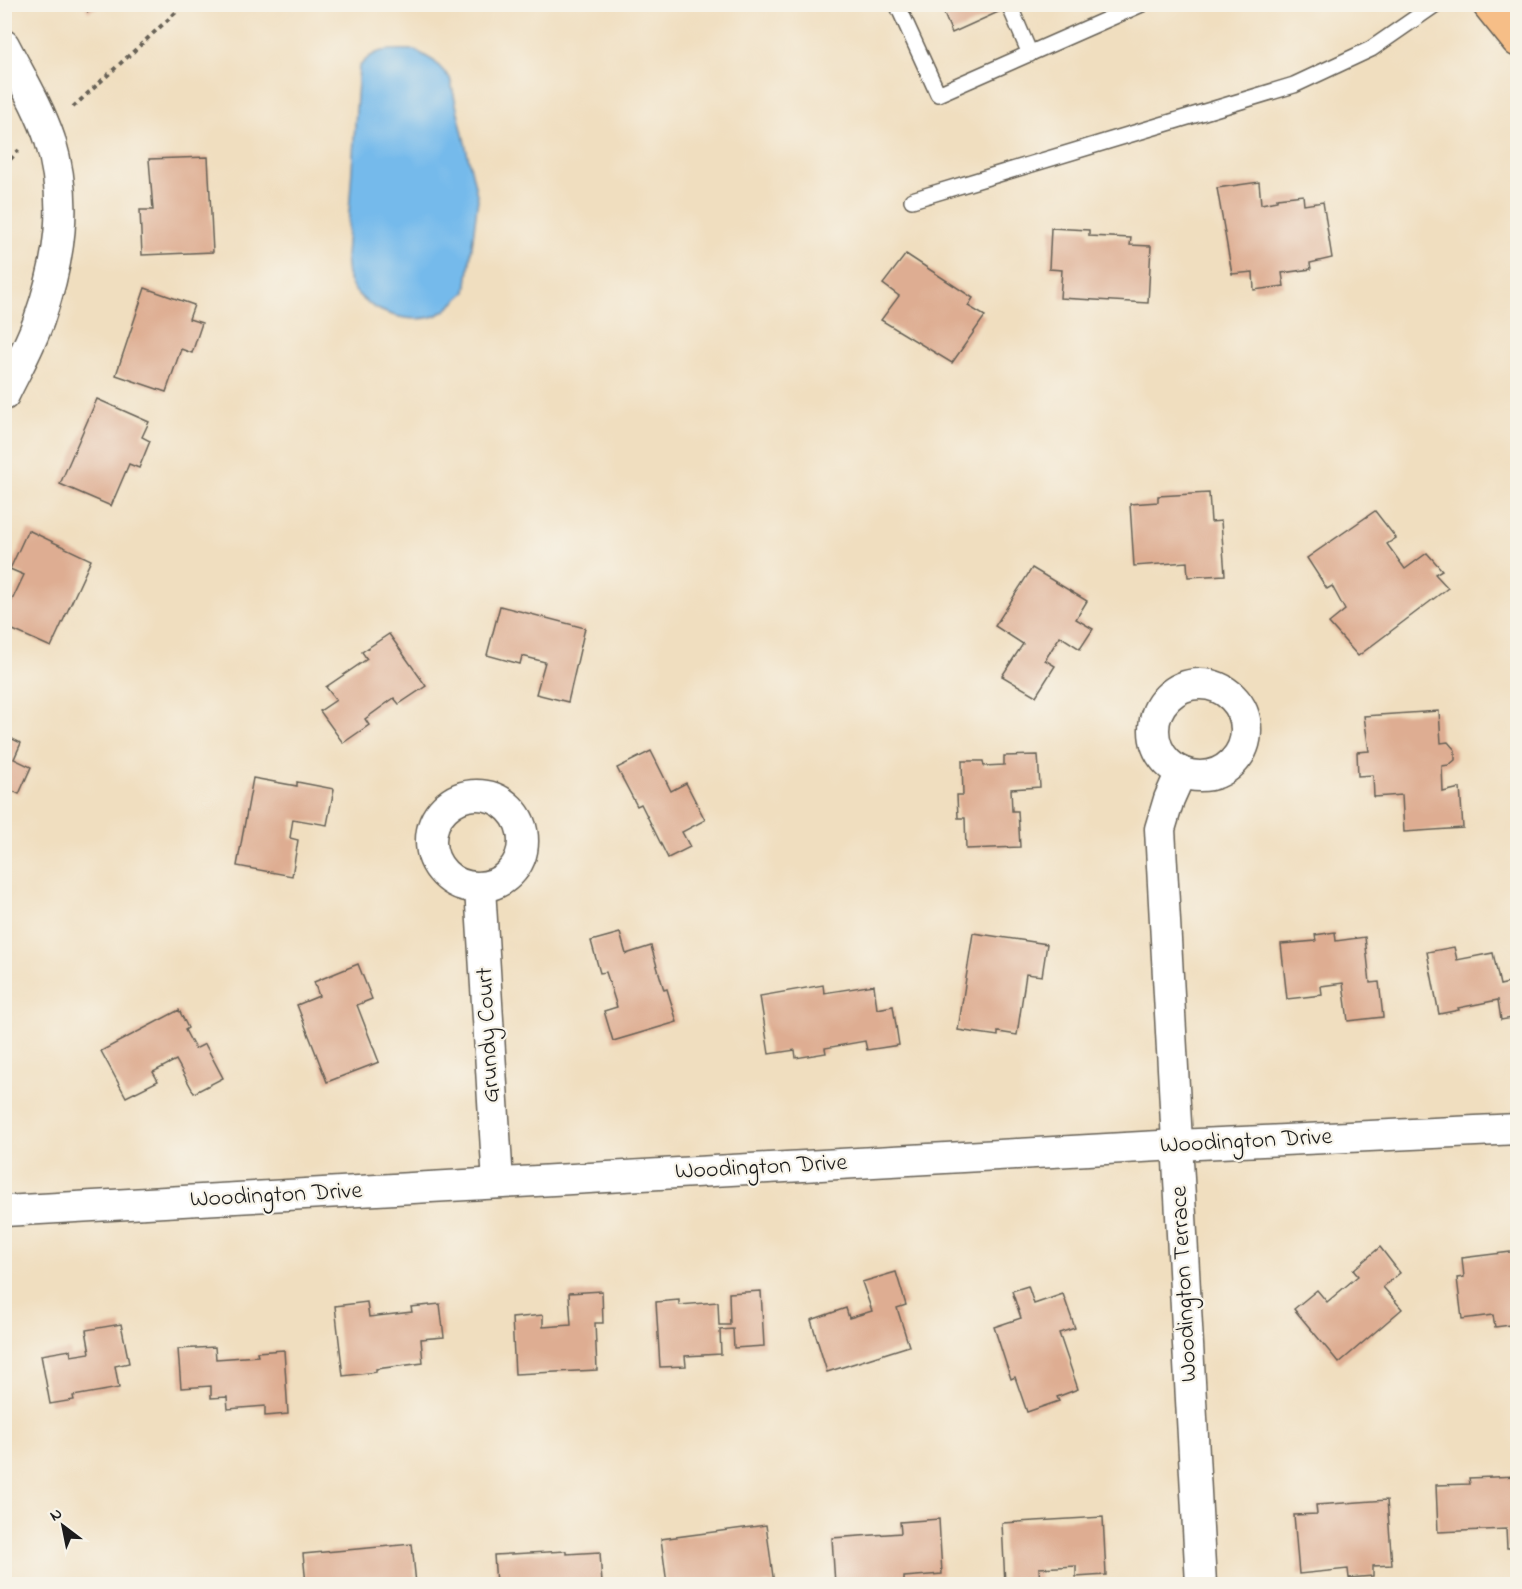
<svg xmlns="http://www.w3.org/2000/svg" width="1522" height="1589" font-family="'Indie Flower',sans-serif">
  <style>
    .water { fill: #74baeb; stroke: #486b84; stroke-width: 1.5 }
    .building { fill: #dead92 }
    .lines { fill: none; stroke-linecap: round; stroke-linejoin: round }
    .service-casing { stroke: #666055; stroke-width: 18 }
    .minor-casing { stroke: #666055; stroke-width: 33 }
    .primary-casing { stroke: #666055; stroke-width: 36 }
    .path { stroke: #666055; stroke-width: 4; stroke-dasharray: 4.5 4.5; stroke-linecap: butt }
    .service { stroke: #fff; stroke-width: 15 }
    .minor { stroke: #fff; stroke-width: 30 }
    .primary { stroke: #f6be87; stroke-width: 33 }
    .labels { text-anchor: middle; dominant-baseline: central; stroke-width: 4.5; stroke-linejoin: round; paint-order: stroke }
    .street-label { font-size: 24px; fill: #1c1c1c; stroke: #f7f3e8 }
  </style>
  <rect width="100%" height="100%" fill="#f7f3e8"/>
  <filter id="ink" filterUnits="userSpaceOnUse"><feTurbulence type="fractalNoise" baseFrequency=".0167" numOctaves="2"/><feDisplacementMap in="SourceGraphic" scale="12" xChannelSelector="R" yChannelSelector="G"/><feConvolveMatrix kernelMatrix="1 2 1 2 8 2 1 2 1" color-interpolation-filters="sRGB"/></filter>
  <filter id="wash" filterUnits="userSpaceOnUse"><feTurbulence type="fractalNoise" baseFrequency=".008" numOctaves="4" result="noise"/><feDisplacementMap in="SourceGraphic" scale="24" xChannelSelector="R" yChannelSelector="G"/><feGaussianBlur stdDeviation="1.35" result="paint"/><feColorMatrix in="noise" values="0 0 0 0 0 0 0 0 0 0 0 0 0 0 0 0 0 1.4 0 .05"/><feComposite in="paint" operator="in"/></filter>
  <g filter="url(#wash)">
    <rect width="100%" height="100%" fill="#f0debf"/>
    <path class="water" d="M415,50L434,61L450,78L478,199L466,292C458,298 450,308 441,313C413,329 360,310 349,280C347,273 347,264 346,257L359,67C376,46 390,50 415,50Z"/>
    <g id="blocks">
      <g class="building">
        <polygon points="84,4 103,4 88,12"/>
        <polygon points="940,4 1016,4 952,33"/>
        <polygon points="208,157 213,252 142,255 140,210 153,210 149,159"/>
        <polygon points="1259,182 1261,204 1277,201 1277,198 1303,195 1304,205 1323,202 1332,258 1310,263 1311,269 1282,273 1284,286 1254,290 1253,272 1232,274 1217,188"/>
        <polygon points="1051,228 1089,230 1089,236 1131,238 1130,245 1151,246 1148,303 1060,298 1062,270 1049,269"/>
        <polygon points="906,254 973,298 968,306 985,316 952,363 881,320 899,296 883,284"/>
        <polygon points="145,288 194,305 189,319 202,323 192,353 181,349 166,392 116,375"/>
        <polygon points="97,399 149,422 142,437 150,441 139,468 129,464 111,506 60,484"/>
        <polygon points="1209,493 1211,522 1221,521 1225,575 1188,577 1187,562 1134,566 1130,504 1158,502 1158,496"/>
        <polygon points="1375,511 1396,538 1387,544 1405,569 1427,553 1442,570 1435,574 1448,588 1358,656 1329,623 1345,610 1332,586 1327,589 1307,558"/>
        <polygon points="28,530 91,560 51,647 4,626 4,617 24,575 10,569"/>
        <polygon points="1032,568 1087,601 1076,619 1093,629 1080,649 1060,636 1045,660 1055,666 1036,696 1002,676 1023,644 995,626"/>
        <polygon points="500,606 585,628 568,702 536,694 545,662 522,656 520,664 487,655"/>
        <polygon points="389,634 426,686 399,704 394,698 365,719 369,725 343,743 320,711 336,700 326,687 367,659 362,652"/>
        <polygon points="1439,711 1441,743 1448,742 1455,750 1455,760 1449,765 1442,766 1443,792 1460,788 1463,828 1404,832 1402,795 1374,797 1373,775 1358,776 1357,752 1369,751 1364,716"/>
        <polygon points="4,735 21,743 14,759 31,767 19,794 4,787"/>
        <polygon points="651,751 671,791 686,783 705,820 682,832 690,847 668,858 641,804 637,806 617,768"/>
        <polygon points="1038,755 1040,787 1011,789 1012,811 1018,811 1020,847 966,849 965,818 958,818 957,795 963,795 962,761 983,761 984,766 1004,765 1004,756"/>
        <polygon points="253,778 297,786 297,782 334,789 327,825 293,819 290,838 298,840 292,876 237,866"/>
        <polygon points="1335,932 1336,941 1365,937 1370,983 1379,982 1383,1017 1348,1021 1343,983 1321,986 1322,995 1287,999 1281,944 1316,941 1315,935"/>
        <polygon points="620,933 626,954 651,946 664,990 667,989 677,1022 613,1041 604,1011 617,1007 606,972 600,973 591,941"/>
        <polygon points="973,933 1047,944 1042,976 1026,974 1017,1035 998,1032 998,1036 958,1030"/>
        <polygon points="1454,947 1457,960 1493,953 1500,985 1518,981 1518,1017 1501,1020 1498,1000 1458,1008 1459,1010 1439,1014 1427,952"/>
        <polygon points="358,964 372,999 357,1005 379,1062 327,1082 297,1005 319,996 314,982"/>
        <polygon points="823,985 824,993 874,985 877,1009 893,1006 899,1045 867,1050 865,1041 825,1048 826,1053 796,1058 795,1050 769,1054 760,996"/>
        <polygon points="179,1010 188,1028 185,1030 195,1049 205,1044 223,1078 194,1093 176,1060 153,1072 158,1081 126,1097 101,1051"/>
        <polygon points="1380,1247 1400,1273 1383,1287 1402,1309 1339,1363 1294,1309 1317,1290 1327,1302 1358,1276 1353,1270"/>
        <polygon points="1518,1251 1518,1324 1495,1327 1493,1315 1462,1319 1457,1278 1464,1277 1462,1258"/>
        <polygon points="896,1272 906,1305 897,1308 909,1346 827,1372 811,1320 846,1308 849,1318 872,1311 862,1282"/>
        <polygon points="1028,1286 1034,1304 1063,1294 1075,1328 1059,1333 1078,1389 1057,1397 1059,1401 1027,1412 1015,1377 1011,1379 994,1327 1021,1318 1012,1291"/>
        <polygon points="602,1291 603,1323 595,1323 597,1370 515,1374 512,1318 543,1315 543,1327 571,1325 569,1293"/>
        <polygon points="761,1291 764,1346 734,1348 733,1329 720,1330 721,1354 685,1356 686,1366 660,1367 656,1302 679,1300 679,1305 718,1302 719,1325 730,1325 729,1293"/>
        <polygon points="367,1302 369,1317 412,1312 411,1307 440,1304 444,1337 421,1339 423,1363 376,1369 376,1372 343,1376 335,1306"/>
        <polygon points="121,1324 129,1363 115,1366 119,1388 73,1396 74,1400 50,1404 41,1355 70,1350 71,1356 90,1353 86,1330"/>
        <polygon points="215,1347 216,1359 258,1356 257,1352 284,1350 288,1414 265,1416 265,1406 228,1409 227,1397 211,1398 211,1386 181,1388 178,1349"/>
        <polygon points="1518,1476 1518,1548 1507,1548 1506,1529 1438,1532 1436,1485 1470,1484 1469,1478"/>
        <polygon points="1387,1500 1392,1565 1373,1566 1373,1576 1349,1578 1348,1569 1299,1574 1294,1515 1317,1514 1316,1505"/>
        <polygon points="1103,1517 1106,1575 1076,1577 1076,1566 1039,1568 1040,1584 1005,1584 1002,1523"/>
        <polygon points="939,1519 942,1574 904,1577 904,1582 835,1584 832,1538 901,1533 900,1522"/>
        <polygon points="766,1525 774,1584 667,1584 661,1539"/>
        <polygon points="412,1544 416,1584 306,1584 303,1554"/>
        <polygon points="566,1551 566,1554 600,1552 602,1584 496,1584 494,1555"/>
      </g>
    </g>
  </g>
  <g filter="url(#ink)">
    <use href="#blocks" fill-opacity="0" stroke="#666055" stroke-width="1.5"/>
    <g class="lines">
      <defs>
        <g id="service">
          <polyline points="897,4 938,94 1142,4"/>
          <polyline points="1010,7 1030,54"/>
          <polyline points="912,200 1294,85 1371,49 1436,4"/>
        </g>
        <g id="minor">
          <path d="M4,45C20,76 39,107 50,140C69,202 60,260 39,320C30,346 16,370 4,395"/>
          <circle cx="1200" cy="730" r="46"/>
          <polyline points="1181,772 1169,799 1160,829 1201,1584"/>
          <circle cx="477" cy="841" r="46"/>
          <polyline points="480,888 498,1183"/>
          <polyline points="4,1211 1177,1145 1518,1129"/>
        </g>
        <polyline id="primary" points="1489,4 1518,40"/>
      </defs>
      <use href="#service" class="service-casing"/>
      <use href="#minor" class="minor-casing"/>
      <use href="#primary" class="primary-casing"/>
      <g class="path">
        <polyline points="606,4 606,6"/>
        <polyline points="73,107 185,4"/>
        <polyline points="4,166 19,150"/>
      </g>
      <use href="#service" class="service"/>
      <use href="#minor" class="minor"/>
      <use href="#primary" class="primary"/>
    </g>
  </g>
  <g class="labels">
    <g class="street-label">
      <text transform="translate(489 1035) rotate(-93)">Grundy Court</text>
      <text transform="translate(1246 1142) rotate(-3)">Woodington Drive</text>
      <text transform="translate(761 1168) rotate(-3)">Woodington Drive</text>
      <text transform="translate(276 1196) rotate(-3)">Woodington Drive</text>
      <text transform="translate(1185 1284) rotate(-93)">Woodington Terrace</text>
    </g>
  </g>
  <rect width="1522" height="1589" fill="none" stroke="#f7f3e8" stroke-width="24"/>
  <g transform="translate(63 1526) rotate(328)" stroke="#f7f3e8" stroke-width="4.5" paint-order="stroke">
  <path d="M0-4.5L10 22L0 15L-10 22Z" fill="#1c1c1c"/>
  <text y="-9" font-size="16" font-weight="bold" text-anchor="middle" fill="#1c1c1c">N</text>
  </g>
</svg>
